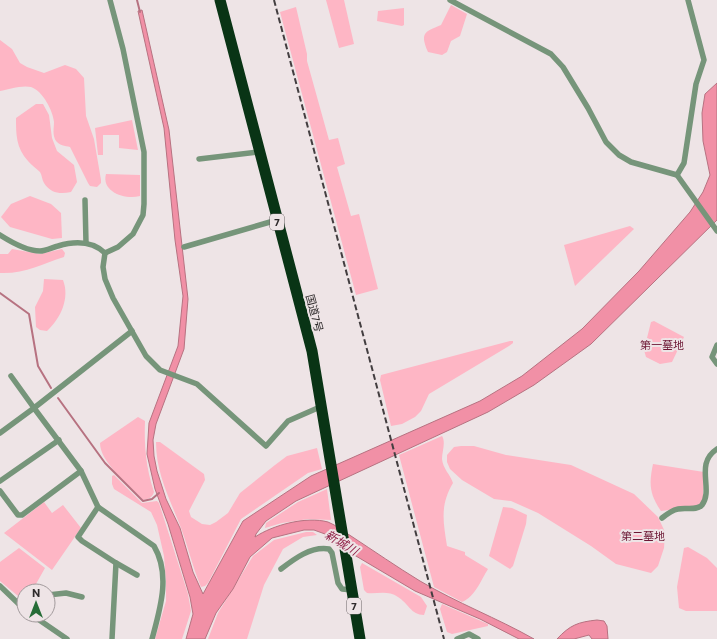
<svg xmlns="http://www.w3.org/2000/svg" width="717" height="639" font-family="Commissioner,'Noto Sans JP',sans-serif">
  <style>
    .green { fill: #feb6c5 }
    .water { fill: #f190a6; stroke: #b77281 }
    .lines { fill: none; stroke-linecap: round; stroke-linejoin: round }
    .stream { stroke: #b77281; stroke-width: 2 }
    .street { stroke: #76957a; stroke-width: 5.5 }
    .highway { stroke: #093415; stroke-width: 11 }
    .rail { stroke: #433e40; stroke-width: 2; stroke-dasharray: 6 3; stroke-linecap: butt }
    .labels { text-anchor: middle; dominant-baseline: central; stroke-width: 4; stroke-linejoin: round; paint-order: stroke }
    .shield { fill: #eee4e6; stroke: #686264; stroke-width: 1 }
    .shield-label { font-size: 10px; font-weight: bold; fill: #2f2b2c }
    .street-label { font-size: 11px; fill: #2f2b2c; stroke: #eee4e6 }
    .park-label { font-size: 11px; fill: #6c1734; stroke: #eee4e6 }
    .water-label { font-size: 12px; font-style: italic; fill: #8f1f46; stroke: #eee4e6 }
  </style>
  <rect width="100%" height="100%" fill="#eee4e6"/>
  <g class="green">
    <polygon points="326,0 344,0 354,44 339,48"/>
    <path d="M451,5L467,14L460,36L451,41L447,52L442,55L428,52C420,33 424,32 441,25Z"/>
    <polygon points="296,7 307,54 307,61 329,140 338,138 345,164 337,167 351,216 359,214 378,289 356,295 280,12"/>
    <polygon points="404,8 404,25 402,26 377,21 378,11"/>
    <path d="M0,40L12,49L20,63L27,67L44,73L65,65L76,69L84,78L86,116L94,139L101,180V183L97,187L90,186L88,183L70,147C65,146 59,145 56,141C52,135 54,128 54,122C53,111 43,91 31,87C22,85 9,89 0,91Z"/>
    <path d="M36,104H43L49,115L52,138L57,151L74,165L77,182L71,192C61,194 51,194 44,183C42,180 42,175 40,172C36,168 31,165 28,161C16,148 16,134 16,118Z"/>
    <polygon points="132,120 138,150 119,148 119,135 103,135 103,155 98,155 95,128"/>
    <path d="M106,174L140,175V196C125,200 101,192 106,174Z"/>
    <polygon points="30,196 51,204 61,213 62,238 52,239 10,227 1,217 11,204"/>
    <polygon points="630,226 634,229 575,286 564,245"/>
    <path d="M12,249L40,254L62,249L65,253L64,257C42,264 25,274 0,273V254H8Z"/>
    <path d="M44,279L63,280C70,298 61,318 47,331L40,330L36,327L35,307L43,291Z"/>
    <polygon points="654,321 684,337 672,362 660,364 646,357 644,350 651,322"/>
    <polygon points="510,341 513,341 513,343 509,346 429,394 421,411 415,417 402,424 391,426 380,380 381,375"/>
    <path d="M138,417L145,421C144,446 146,468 154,492C152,498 148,499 143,500C130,485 100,463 100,443Z"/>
    <path d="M442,436C446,442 442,452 442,459C443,469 450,474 453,483C440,505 443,521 447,546L465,552V555L488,569C481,580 475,597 462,602L434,587L399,455Z"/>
    <path d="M156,442H160L204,474L205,480L189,511L191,517L202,524L210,525L216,522L228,513L240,493L275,465L287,456L317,448L322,469L308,473L241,519L208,583L205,586L201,587C193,568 188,547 181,528C170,499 156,474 156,442Z"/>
    <polygon points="461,446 474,446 506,455 571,465 634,494 658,517 665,532 664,548 658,566 651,573 616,564 591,546 538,513 511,501 494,499 462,480 450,469 447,462 447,455 454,447"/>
    <path d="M653,464L704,472L703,499L700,506L661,511C649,494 649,483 653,464Z"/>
    <polygon points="114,475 142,503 157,501 159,503 188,594 191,611 182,639 155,639 166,601 166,582 164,556 157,525 151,512 114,489 112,484 112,476"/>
    <polygon points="327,489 331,520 308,519 282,523 265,528 266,523 298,502"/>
    <polygon points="44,502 52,513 63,505 81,528 52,570 4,533"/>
    <polygon points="503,507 512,508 527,515 526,524 513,566 510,569 489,556"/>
    <polygon points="306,532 313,532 317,535 303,537 283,549 264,585 247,639 208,639 218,613 253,556 274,540"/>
    <polygon points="688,547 707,558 717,568 717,611 686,611 679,608 677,587 684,548"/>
    <polygon points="19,548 45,568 32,591 24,591 24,601 0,581 0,562"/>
    <path d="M362,563L421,597L427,606L424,615C411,615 408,603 398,597C388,590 378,594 367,593L364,590L360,567Z"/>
    <polygon points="442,604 488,624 488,626 452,634 447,632 440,609"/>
  </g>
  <g class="water">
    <path d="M142,10L169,130L188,299L184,349L156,424L153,440L154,456L157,471L166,499L180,528L193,572L203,594L243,521L311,476L480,401L522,376L582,329L639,271L690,212L703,192L710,175L703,141L702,113L705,94L717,83V220L591,344L534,385L488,412L296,501L266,521L256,534L255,537C273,525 306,516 328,522C336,525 344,532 351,536C374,551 397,567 420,581C457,603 497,618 534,639H519L480,619L415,591L334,543L325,534L314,530H304L272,538L250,557L233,589L216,613L205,639H186L193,614L190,597L168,524L155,489L147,454L149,423L178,346L183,296L175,240L164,128L138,11Z"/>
    <path d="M597,620L604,621L607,626L608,639H592L589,635L574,639H557C570,625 578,622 597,620Z"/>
  </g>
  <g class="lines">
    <g class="stream">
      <polyline points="137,0 140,12"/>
      <polyline points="0,293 29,314 38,366 51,388"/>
      <polyline points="58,398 105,463 143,501 152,499 159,493"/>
    </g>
    <g class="street">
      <polyline points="450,0 551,54 563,67 588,108 606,142 619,155 631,162 677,175 717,231"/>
      <polyline points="199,159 259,152"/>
      <polyline points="677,175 684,163 696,84 704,60 688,0"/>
      <polyline points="85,200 86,243"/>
      <path d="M0,235C11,242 26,251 40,251C46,251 53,247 58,246C75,241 92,241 105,253"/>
      <polyline points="184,247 277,220"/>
      <polyline points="105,253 103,267 105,279 113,298 146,356 160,370 197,384 266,446 288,421 320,407"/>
      <polyline points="105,253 118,247 133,234 143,215 144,204 144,152 123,49 110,0"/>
      <polyline points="717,345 712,357 717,364"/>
      <polyline points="11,376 34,408 132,331"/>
      <path d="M0,433L34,408L81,471L98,507L154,546C171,575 160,609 152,639"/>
      <polyline points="0,481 59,440"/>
      <polyline points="0,491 18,515 22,515 81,471"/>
      <polyline points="98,507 78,537 82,541 116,563 112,639"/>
      <path d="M662,518C667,514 672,510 678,509C685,507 697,511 702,505C714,489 694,464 717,449"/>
      <polyline points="116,563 137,575"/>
      <path d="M281,569C294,559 311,546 329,549L332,553L338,583L342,589L352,590"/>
      <polyline points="0,586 24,609"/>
      <polyline points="48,595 66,593 82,597"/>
      <polyline points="32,615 67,639"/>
      <polyline points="457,639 469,634 478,639"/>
    </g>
    <polyline class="highway" points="220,0 312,351 360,639"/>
    <polyline class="rail" points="274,0 444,639"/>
  </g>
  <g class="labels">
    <g class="shield">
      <rect x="270" y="214" width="14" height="16" rx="3"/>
      <rect x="347" y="598" width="14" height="16" rx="3"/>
    </g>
    <g class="shield-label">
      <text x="277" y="222">7</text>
      <text x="354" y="606">7</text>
    </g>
    <g class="street-label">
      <text transform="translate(315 313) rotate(75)">国道7号</text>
    </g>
    <g class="park-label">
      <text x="662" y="344">第一墓地</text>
      <text x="643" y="535">第二墓地</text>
    </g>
    <g class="water-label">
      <text transform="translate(342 542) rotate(31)">新城川</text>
    </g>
  </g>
  <g transform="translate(36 603)"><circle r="19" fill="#eee4e6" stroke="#a29a9c"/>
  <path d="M0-3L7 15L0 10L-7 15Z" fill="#266c37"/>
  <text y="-6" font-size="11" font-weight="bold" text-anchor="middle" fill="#2f2b2c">N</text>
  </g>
</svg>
